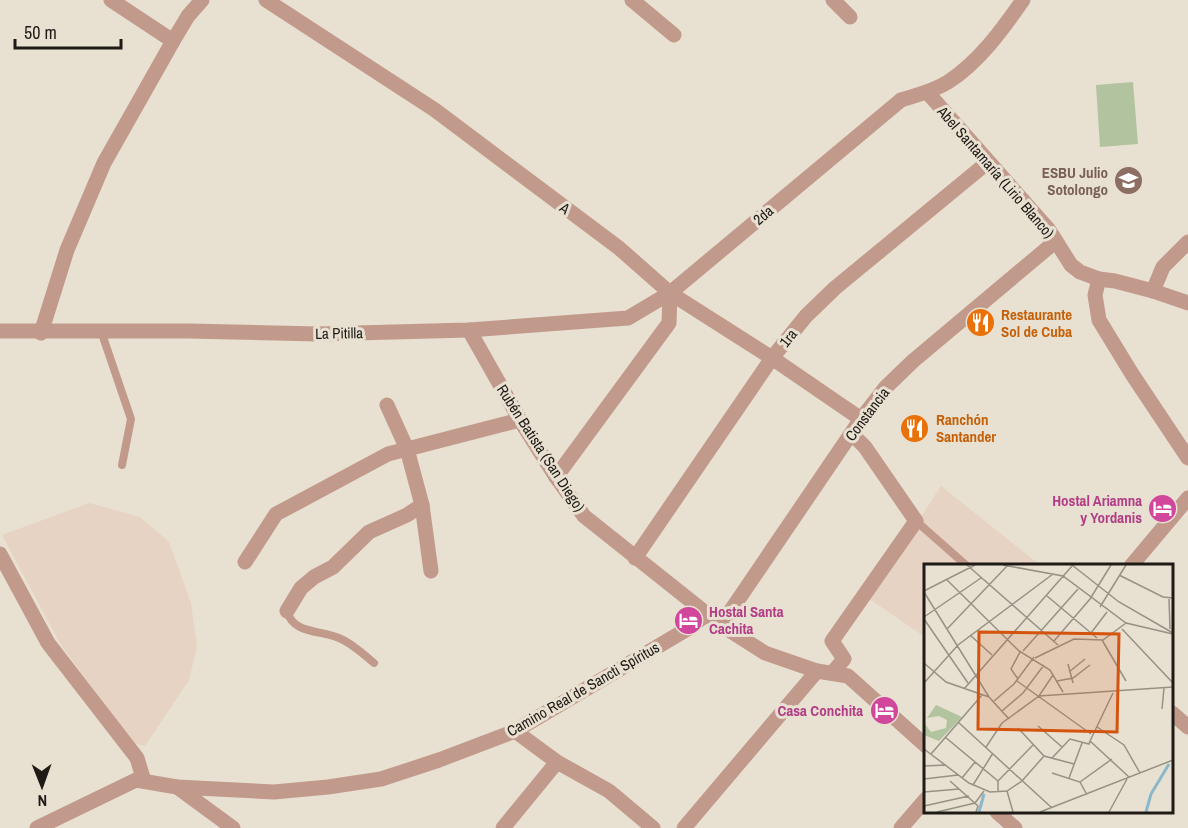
<svg xmlns="http://www.w3.org/2000/svg" width="1188" height="828" font-family="'Archivo Narrow',sans-serif">
  <style>
    .industrial { fill: #e6d3c4 }
    .green { fill: #b2c39f }
    .lines { fill: none; stroke-linecap: round; stroke-linejoin: round }
    .service { stroke: #c29a8c; stroke-width: 8 }
    .minor { stroke: #c29a8c; stroke-width: 15 }
    .labels { text-anchor: middle; dominant-baseline: central; stroke-width: 6; stroke-linejoin: round; paint-order: stroke }
    .street-label { font-size: 15px; fill: #1e1a15; stroke: #e8e0d1 }
    .education-label { font-size: 15px; font-weight: bold; fill: #785e54; stroke: #e8e0d1; text-anchor: end }
    .food-label { font-size: 15px; font-weight: bold; fill: #c56008; stroke: #e8e0d1; text-anchor: start }
    .hotel-label { font-size: 15px; font-weight: bold; fill: #b23c85; stroke: #e8e0d1; text-anchor: end }
    .inset-river { fill: none; stroke: #8ab8ca; stroke-width: 3 }
    .inset-road { fill: none; stroke: #979186; stroke-width: 1.5 }
    .view { fill: #d4530d; fill-opacity: 0.15; stroke: #d4530d; stroke-width: 3 }
    .inset-edge { fill: none; stroke: #1e1a15; stroke-width: 3 }
  </style>
  <rect width="100%" height="100%" fill="#e8e0d1"/>
  <g class="industrial">
    <polygon points="941,486 1040,565 926,566 925,637 868,598"/>
    <polygon points="89,503 140,517 169,542 191,603 197,647 189,680 145,746 133,743 61,645 2,535"/>
  </g>
  <polygon class="green" points="1133,82 1138,144 1100,147 1096,85"/>
  <g class="lines">
    <g class="service">
      <polyline points="101,331 131,419 122,465"/>
      <polyline points="916,521 967,566"/>
      <path d="M287,611C293,634 320,630 339,638C352,643 363,654 374,663"/>
    </g>
    <g class="minor">
      <polyline points="111,0 173,41"/>
      <polyline points="266,0 435,110 619,248 670,293 772,358 861,419"/>
      <polyline points="632,0 674,35"/>
      <polyline points="833,0 850,17"/>
      <polyline points="927,92 1049,230 1071,265 1080,272 1099,279 1115,281 1153,291 1188,303"/>
      <polyline points="1099,279 1095,295 1099,320 1132,374 1188,458"/>
      <polyline points="1153,291 1163,267 1188,242"/>
      <polyline points="469,330 520,420 556,477 584,516 721,625 765,653 817,671 848,676 926,746"/>
      <path d="M0,331H188L318,334L469,330L628,318L670,293L901,100C917,95 934,91 948,82C979,62 1002,30 1023,0"/>
      <polyline points="41,333 67,250 104,163 173,41 188,16 202,0"/>
      <polyline points="387,405 407,449 422,505 431,571"/>
      <polyline points="556,477 669,323 670,293"/>
      <polyline points="0,554 48,643 137,758 144,781"/>
      <polyline points="635,558 772,358 806,316 835,288 988,162"/>
      <polyline points="245,562 276,514 388,454 520,420"/>
      <polyline points="1131,566 1188,498"/>
      <polyline points="287,611 301,588 314,577 333,567 369,532 407,515 422,505"/>
      <polyline points="721,625 861,419 885,388 913,361 1056,241"/>
      <polyline points="833,672 844,659 832,641 916,521 865,447 852,434"/>
      <polyline points="1172,713 1188,727"/>
      <polyline points="515,731 557,762 609,791 653,828"/>
      <polyline points="177,787 233,828"/>
      <polyline points="997,812 1015,828"/>
      <polyline points="37,828 136,780 177,787 274,792 328,787 381,779 439,760 515,731 689,628 707,614"/>
      <polyline points="503,828 557,762"/>
      <polyline points="684,828 817,671"/>
      <polyline points="901,828 926,799"/>
    </g>
  </g>
  <defs>
    <symbol id="school-disc" viewBox="-11 -11 22 22"><circle r="9.5" fill="#8d6e63" stroke="#e8e0d1"/><path d="M0-5L7-2L0 1L-7-2ZM-4 1L0 2.5L4 1V4Q0 6-4 4Z" fill="#fff"/></symbol>
    <symbol id="restaurant-disc" viewBox="-11 -11 22 22"><circle r="9.5" fill="#e8710a" stroke="#e8e0d1"/><path d="M-5-6h1v4h1v-4h1v4h1v-4h1v5L-1.5 .5V6h-2V.5L-5-1ZM5-6V6H3V1.5H1.5Q1.5-4 5-6Z" fill="#fff"/></symbol>
    <symbol id="hotel-disc" viewBox="-11 -11 22 22"><circle r="9.5" fill="#d1479c" stroke="#e8e0d1"/><path d="M-6-4.5h1.5V1H6V5H4.5V3h-9V5H-6ZM-4 0a1.8 1.8 0 1 1 3.6 0ZM.5 0V-2.5h3Q6-2.5 6 0Z" fill="#fff"/></symbol>
  </defs>
  <g fill-rule="evenodd">
    <use href="#school-disc" x="1112" y="164" width="33" height="33"/>
    <use href="#restaurant-disc" x="964" y="306" width="33" height="33"/>
    <use href="#restaurant-disc" x="898" y="412" width="33" height="33"/>
    <use href="#hotel-disc" x="1146" y="492" width="33" height="33"/>
    <use href="#hotel-disc" x="672" y="604" width="33" height="33"/>
    <use href="#hotel-disc" x="868" y="694" width="33" height="33"/>
  </g>
  <g class="labels">
    <g class="street-label">
      <text transform="translate(996 172) rotate(49)">Abel Santamaría (Lirio Blanco)</text>
      <text transform="translate(565 208) rotate(37)">A</text>
      <text transform="translate(763 215) rotate(-40)">2da</text>
      <text transform="translate(339 333) rotate(-1)">La Pitilla</text>
      <text transform="translate(788 338) rotate(-51)">1ra</text>
      <text transform="translate(867 414) rotate(-53)">Constancia</text>
      <text transform="translate(541 448) rotate(57)">Rubén Batista (San Diego)</text>
      <text transform="translate(583 689) rotate(-30)">Camino Real de Sancti Spíritus</text>
    </g>
    <g class="education-label">
      <text x="1108" y="172">ESBU Julio<tspan x="1108" dy="17">Sotolongo</tspan></text>
    </g>
    <g class="food-label">
      <text x="1001" y="314">Restaurante<tspan x="1001" dy="17">Sol de Cuba</tspan></text>
      <text x="936" y="419">Ranchón<tspan x="936" dy="17">Santander</tspan></text>
    </g>
    <g class="hotel-label">
      <text x="1142" y="500">Hostal Ariamna<tspan x="1142" dy="17">y Yordanis</tspan></text>
      <text x="709" y="611" text-anchor="start">Hostal Santa<tspan x="709" dy="17">Cachita</tspan></text>
      <text x="863" y="710">Casa Conchita</text>
    </g>
  </g>
  <g transform="translate(924 564)">
    <rect width="249" height="249" fill="#e8e0d1"/>
    <path d="M12,141L38,153L15,177L0,171L1,160L7,168L22,164L23,156L15,152L3,154Z" fill="#b2c39f"/>
    <path class="inset-river" d="M55,248L60,230M222,248L227,230L245,200"/>
    <path class="inset-road" d="M43,1L134,81M79,1L139,12L202,59L249,70M148,1L195,38L249,69M195,11L239,33L249,34M23,16L95,87L126,106L139,128M0,27L51,1M0,28L65,133L85,155M123,32L173,74M245,35L246,65M176,43L202,1M0,53L57,14M0,55L44,119M23,65L84,1M198,65L249,119M167,69L183,48M46,71L68,91M178,76L202,117M130,77L166,35L187,1M99,87L154,25M111,94L150,75L179,76L202,59M0,99L22,118L65,133M144,100L149,119M145,108L161,95M94,115L87,105L96,88M93,117L167,170M133,117L149,114L166,101M0,119L34,81L129,10M40,125L148,2M115,132L249,123M70,137L90,120L110,93M238,145L240,124M78,147L99,129L120,101M34,158L128,244M114,162L138,183M173,163L200,181L216,209M94,164L120,192L150,200M21,173L74,217M166,177L189,129M166,177L205,213M62,183L78,159L115,132L129,111M0,185L45,219L66,228L83,227L98,217L120,192M7,190L58,131M128,194L146,175L165,180L166,177M0,202L22,201M128,209L156,218L163,231M38,214L51,198M145,214L158,179M0,215L34,211M26,217L54,242L52,248M156,218L188,195M49,221L69,189M83,227L89,248M0,228L35,225M74,228V217L109,181M0,242L45,232M13,248L51,239L60,227M116,248L249,196M185,248L203,215"/>
    <path class="view" d="M55,68L195,70L193,168L54,165Z"/>
    <rect width="249" height="249" class="inset-edge"/>
  </g>
  <g transform="translate(42 786) rotate(179)" stroke="#e8e0d1" stroke-width="4.5" paint-order="stroke">
  <path d="M0-4.5L10 22L0 15L-10 22Z" fill="#1e1a15"/>
  <text y="-9" font-size="16" font-weight="bold" text-anchor="middle" fill="#1e1a15">N</text>
  </g>
  <path d="M15 39v9h106v-9" fill="none" stroke="#1e1a15" stroke-width="3"/>
  <text x="24" y="39" font-size="18" fill="#1e1a15" stroke="#e8e0d1" stroke-width="4.5" paint-order="stroke">50 m</text>
</svg>
